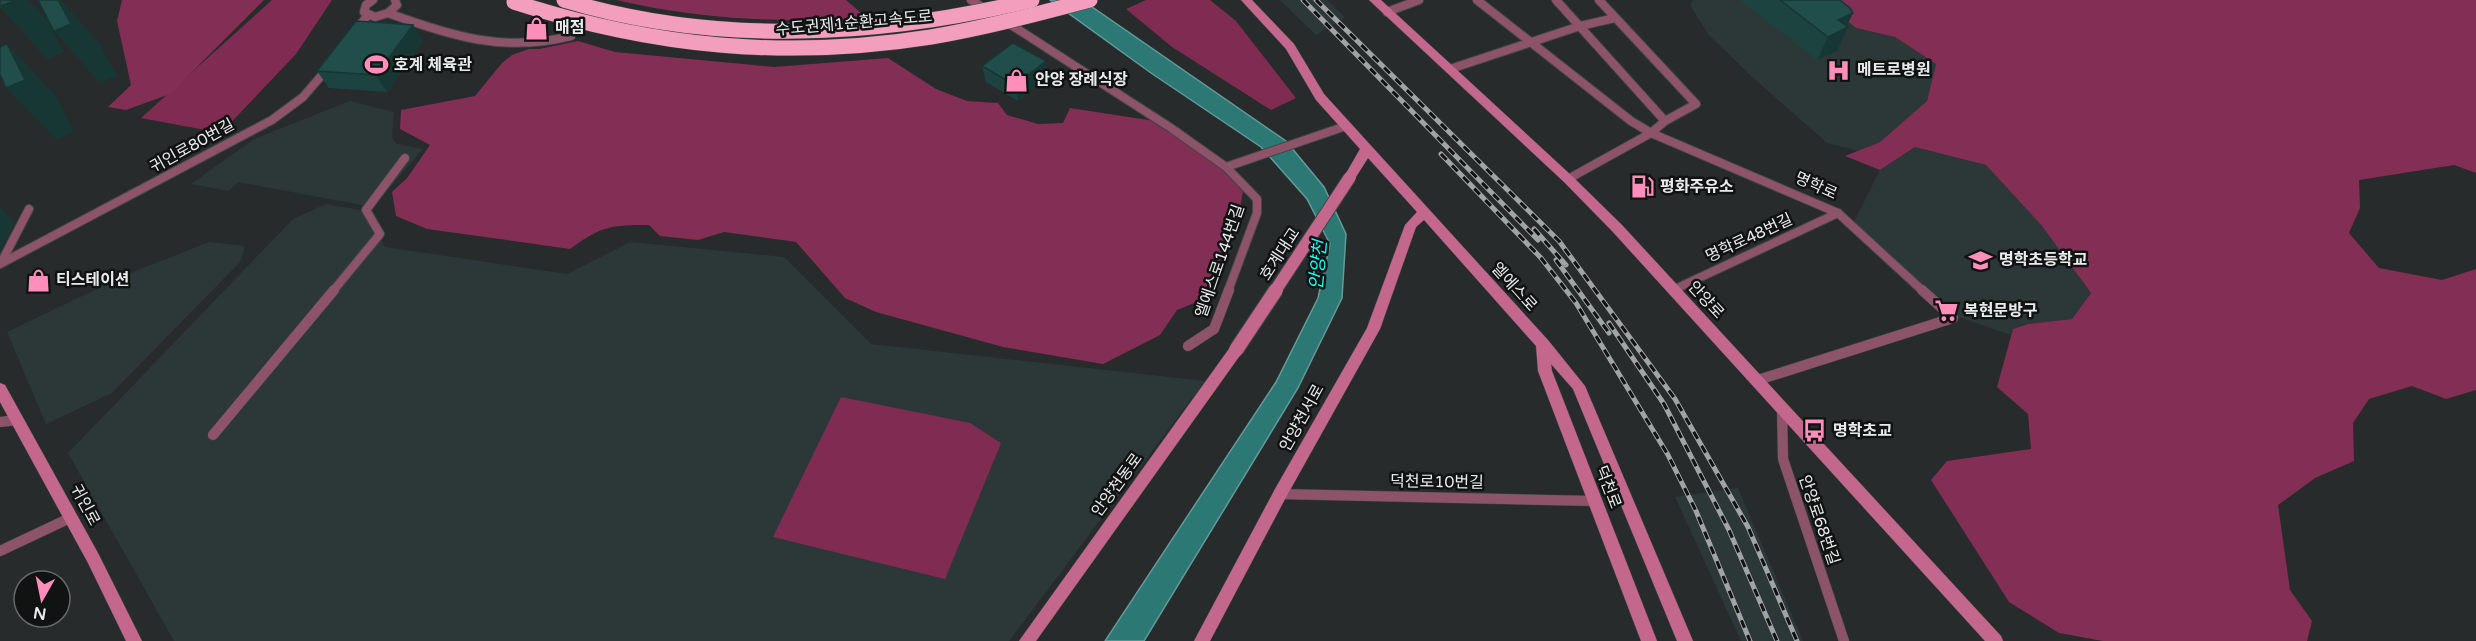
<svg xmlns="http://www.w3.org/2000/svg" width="2476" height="641" font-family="'Varela Round','Noto Sans KR',sans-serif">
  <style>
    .built { fill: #2c3837 }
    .green { fill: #802c52 }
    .forest { fill: #832e54 }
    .water { fill: #2c7874; stroke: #649a98; stroke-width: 1.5 }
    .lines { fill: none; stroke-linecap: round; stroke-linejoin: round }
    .street-far1-casing { stroke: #424646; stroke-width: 10 }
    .street-casing { stroke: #424646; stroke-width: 11 }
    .secondary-casing { stroke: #424646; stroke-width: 1 }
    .street-far1 { stroke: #8d5369; stroke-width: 8 }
    .street { stroke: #8d5369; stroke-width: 10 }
    .secondary { fill: #c3678c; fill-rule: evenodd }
    .rail-casing { stroke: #a0a4a4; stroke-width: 5 }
    .rail { stroke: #111313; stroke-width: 3; stroke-dasharray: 8; stroke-linecap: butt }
    .secondary-bridge-far1-casing { stroke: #424646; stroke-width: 14; stroke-linecap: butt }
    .secondary-bridge-casing { stroke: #424646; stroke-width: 16; stroke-linecap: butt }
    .highway-bridge-casing { stroke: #424646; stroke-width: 16; stroke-linecap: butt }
    .secondary-bridge-far1 { stroke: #c3678c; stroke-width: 12 }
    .secondary-bridge { stroke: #c3678c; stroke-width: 14 }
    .highway-bridge { stroke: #f49ebe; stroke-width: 15 }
    .wall { fill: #1c4340 }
    .shaded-wall { fill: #173734 }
    .building { fill: #214e4b; stroke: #173734; stroke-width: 1.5 }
    .labels { text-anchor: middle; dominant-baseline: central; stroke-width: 5; stroke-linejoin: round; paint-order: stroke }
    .street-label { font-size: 16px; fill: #e8ebeb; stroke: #111313 }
    .poi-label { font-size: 16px; font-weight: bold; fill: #e8ebeb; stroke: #111313; text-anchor: start }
    .water-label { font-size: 18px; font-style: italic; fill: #1dfff5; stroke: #111313 }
  </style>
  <rect width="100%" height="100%" fill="#272b2b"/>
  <g class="built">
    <polygon points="1280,0 1327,0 1345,17 1316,35"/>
    <polygon points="1693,0 1821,0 1856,28 1895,37 1936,64 1927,101 1880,142 1858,151 1827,143 1751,76 1708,34 1690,5"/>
    <polygon points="350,101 394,112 392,138 397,144 423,149 373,207 238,182 229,191 191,184 254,139"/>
    <polygon points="1915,147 1986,165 2042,226 2091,293 2072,319 2028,324 2013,329 2011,335 1956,316 1854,222 1880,170"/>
    <polygon points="326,204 366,211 385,247 567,274 630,242 784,257 871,344 1205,381 1009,641 174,641 68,453 293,219"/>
    <polygon points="209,242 245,246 240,262 112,393 46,424 7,332 128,274"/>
    <polygon points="1737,488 1738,488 1803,641 1741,641 1675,497"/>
  </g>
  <g class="green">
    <polygon points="272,0 332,0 296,54 221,133 141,118"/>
    <polygon points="1146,0 1210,0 1236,21 1296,98 1271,110 1172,47 1126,9"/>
    <polygon points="841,397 970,423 1001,443 945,579 773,537"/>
  </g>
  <g class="forest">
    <polygon points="122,0 264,0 170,94 126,110 108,107 131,85 117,21"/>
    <path d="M616,0H846L869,20C783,22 700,20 616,0Z"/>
    <polygon points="1821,0 2476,0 2476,173 2454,165 2359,180 2360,208 2349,233 2379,268 2442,280 2476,269 2476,390 2446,399 2412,386 2369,399 2353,423 2354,461 2315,478 2278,505 2290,590 2312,621 2307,641 2103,641 2059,633 2009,602 1931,480 1947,461 2031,449 2028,414 1997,387 2013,329 2028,324 2072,319 2091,293 2042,226 1986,165 1915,147 1880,170 1845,156 1880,142 1927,101 1936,64 1895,37 1856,28"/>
    <path d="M578,41L615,52L774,67L888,58L936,89L967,101L998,103L1007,115L1038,124L1063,123L1070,108L1161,122L1245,180L1236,230L1199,301L1177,310L1160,335L1103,364L1003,347L876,312L845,298L796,242L724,232L698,240L660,236L649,225C610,225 602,226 570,249L427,229L396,216L392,192L407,178L430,145L400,129L401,110L475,96L502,63L512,55L529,49H539Z"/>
  </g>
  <polygon class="water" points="1050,0 1082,0 1286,141 1324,187 1346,234 1342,298 1298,388 1144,641 1105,641 1276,382 1318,298 1330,244 1307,199 1261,147 1151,73"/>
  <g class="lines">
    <defs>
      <g id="street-far1">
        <polyline points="373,0 366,5 364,12 375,17 388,13 397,5 395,0"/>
        <polyline points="971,0 988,11"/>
        <polyline points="1477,0 1631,121 1651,133 1838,213 1923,291"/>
        <polyline points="1556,0 1665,121"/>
        <polyline points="1387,12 1419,0"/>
        <path d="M388,13C451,36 504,53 571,36"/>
        <polyline points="1005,21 1171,128 1226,167 1257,199 1257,213 1228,291"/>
        <polyline points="356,30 368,15"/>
        <polyline points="1450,69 1580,26 1615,18"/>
        <polyline points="1226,167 1346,126"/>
        <polyline points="1568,179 1651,133 1665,121 1696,104 1599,0"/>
        <polyline points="1,263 29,209"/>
        <polyline points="0,264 272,120 303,97 328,68"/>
        <polyline points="1673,290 1838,213"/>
        <polyline points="333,291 380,234 366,210 405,158"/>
      </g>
      <g id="street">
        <polyline points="1188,346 1214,329 1229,290"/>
        <polyline points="1758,380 1953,318 1922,290"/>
        <polyline points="1782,407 1783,459 1844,641"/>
        <polyline points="0,422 17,420"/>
        <polyline points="213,435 334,290"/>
        <polyline points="1280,494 1594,501"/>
        <polyline points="0,551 70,518"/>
      </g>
      <g id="secondary">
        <polygon points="1241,0 1252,0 1294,44 1324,94 1548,340 1585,386 1693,641 1677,641 1573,389 1551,364 1552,371 1657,641 1641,641 1538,371 1536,346 1424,220 1416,227 1380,329 1285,499 1210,641 1194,641 1275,489 1367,328 1405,225 1417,212 1368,158 1354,180 1346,180 1344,177 1360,149 1316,100 1286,49"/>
        <polygon points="1369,0 1381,0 1572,176 1622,225 2001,636 2003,641 1985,641 1612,231 1564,182"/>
        <polygon points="1236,344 1241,346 1243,350 1241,354 1036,641 1019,641 1231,346"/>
        <polygon points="0,383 5,385 98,553 142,641 126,641 88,563 0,402"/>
      </g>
    </defs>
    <use href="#street-far1" class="street-far1-casing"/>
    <use href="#street" class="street-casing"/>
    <use href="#secondary" class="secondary-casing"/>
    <use href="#street-far1" class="street-far1"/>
    <use href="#street" class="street"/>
    <use href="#secondary" class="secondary"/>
    <defs>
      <g id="rail">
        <polyline points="1303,0 1538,240"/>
        <polyline points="1316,0 1559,241 1675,399 1748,527 1797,641"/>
        <polyline points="1441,154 1541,258 1576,303 1668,455 1696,511 1750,641"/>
        <polyline points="1534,229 1566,265"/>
        <polyline points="1556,260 1609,333"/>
        <polyline points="1609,323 1664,404 1729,530 1777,641"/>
      </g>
    </defs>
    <use href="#rail" class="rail-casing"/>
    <use href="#rail" class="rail"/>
    <defs>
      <polyline id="secondary-bridge-far1" points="1275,291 1350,177"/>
      <polyline id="secondary-bridge" points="1236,350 1276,290"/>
      <g id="highway-bridge">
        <path d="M564,0C715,46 880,37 1032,0"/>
        <path d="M514,2C653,47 785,60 931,37C984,28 1037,14 1090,0"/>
      </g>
    </defs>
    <use href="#secondary-bridge-far1" class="secondary-bridge-far1-casing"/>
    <use href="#secondary-bridge" class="secondary-bridge-casing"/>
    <use href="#highway-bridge" class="highway-bridge-casing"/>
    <use href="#secondary-bridge-far1" class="secondary-bridge-far1"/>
    <use href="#secondary-bridge" class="secondary-bridge"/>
    <use href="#highway-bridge" class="highway-bridge"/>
  </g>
  <g class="wall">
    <polygon points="1740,0 1840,0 1847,27 1848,27 1837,51 1817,60"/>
    <polygon points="413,25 423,41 387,92 329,88 317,71"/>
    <polygon points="982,66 1048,77 1018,101 986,82"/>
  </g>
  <g class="shaded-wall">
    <polygon points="17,0 29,0 47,20 64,52 47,59 0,7"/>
    <polygon points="58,0 61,0 99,43 117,76 100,83 54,31"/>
    <polygon points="1853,13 1846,28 1848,27 1837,51 1817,60 1828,37 1838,20"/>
    <polygon points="413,25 423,41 387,92 376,75"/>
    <polygon points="7,44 56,96 74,132 56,139 6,88"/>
    <polygon points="1046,61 1048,77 1018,101 1015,85"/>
    <polygon points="0,207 15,222 0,251"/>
  </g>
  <g class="building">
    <polygon points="0,0 17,0 0,6"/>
    <polygon points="38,0 58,0 71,24 54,31"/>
    <polygon points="1780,0 1840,0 1850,8 1853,13 1838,20 1848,27 1828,37"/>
    <polygon points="356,21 413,25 376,75 317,71"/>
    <polygon points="1013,43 1046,61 1015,85 982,66"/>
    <polygon points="7,44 25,80 6,88 0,74 0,47"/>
  </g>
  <defs>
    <symbol id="shop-bare" viewBox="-9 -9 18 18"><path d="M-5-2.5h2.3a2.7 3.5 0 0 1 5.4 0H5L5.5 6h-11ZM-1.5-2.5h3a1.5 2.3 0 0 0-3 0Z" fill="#ff8ebb" stroke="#111313" stroke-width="2.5" paint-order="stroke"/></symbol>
    <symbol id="stadium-bare" viewBox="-9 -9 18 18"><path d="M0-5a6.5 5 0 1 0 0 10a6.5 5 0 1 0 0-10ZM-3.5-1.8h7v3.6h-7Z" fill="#ff8ebb" stroke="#111313" stroke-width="2.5" paint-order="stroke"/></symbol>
    <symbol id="hospital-bare" viewBox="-9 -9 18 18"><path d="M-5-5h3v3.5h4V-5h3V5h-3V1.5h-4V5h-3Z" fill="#ff8ebb" stroke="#111313" stroke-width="2.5" paint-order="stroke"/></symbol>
    <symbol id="fuel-bare" viewBox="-9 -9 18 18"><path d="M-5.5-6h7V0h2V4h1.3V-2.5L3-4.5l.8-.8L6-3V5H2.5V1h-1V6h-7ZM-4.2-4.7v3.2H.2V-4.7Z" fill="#ff8ebb" stroke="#111313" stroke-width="2.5" paint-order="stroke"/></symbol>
    <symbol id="school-bare" viewBox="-9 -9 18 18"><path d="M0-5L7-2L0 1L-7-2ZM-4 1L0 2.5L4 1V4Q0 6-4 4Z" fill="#ff8ebb" stroke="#111313" stroke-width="2.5" paint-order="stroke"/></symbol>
    <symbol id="supermarket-bare" viewBox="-9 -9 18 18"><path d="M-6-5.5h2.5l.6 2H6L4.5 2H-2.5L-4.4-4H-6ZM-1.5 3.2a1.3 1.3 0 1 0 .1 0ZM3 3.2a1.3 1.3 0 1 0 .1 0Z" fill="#ff8ebb" stroke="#111313" stroke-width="2.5" paint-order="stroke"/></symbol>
    <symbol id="bus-bare" viewBox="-9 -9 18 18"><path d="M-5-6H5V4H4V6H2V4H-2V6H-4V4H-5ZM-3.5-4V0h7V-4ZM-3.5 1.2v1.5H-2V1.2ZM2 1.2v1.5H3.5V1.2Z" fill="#ff8ebb" stroke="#111313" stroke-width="2.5" paint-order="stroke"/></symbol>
  </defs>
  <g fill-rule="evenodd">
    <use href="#shop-bare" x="520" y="12" width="33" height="33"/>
    <use href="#stadium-bare" x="360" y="48" width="33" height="33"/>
    <use href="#hospital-bare" x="1822" y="54" width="33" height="33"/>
    <use href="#shop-bare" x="1000" y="64" width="33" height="33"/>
    <use href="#fuel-bare" x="1626" y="170" width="33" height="33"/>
    <use href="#school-bare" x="1964" y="244" width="33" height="33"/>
    <use href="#shop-bare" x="22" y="264" width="33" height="33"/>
    <use href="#supermarket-bare" x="1930" y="294" width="33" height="33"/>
    <use href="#bus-bare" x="1798" y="414" width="33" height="33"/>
  </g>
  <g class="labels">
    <g class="street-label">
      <text transform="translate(854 23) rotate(-5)">수도권제1순환고속도로</text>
      <text transform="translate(192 146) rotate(-29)">귀인로80번길</text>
      <text transform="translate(1816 186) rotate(24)">명학로</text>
      <text transform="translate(1749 238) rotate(-25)">명학로48번길</text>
      <text transform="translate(1280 254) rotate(-57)">호계대교</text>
      <text transform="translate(1220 261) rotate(-71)">엘에스로144번길</text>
      <text transform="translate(1514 287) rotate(48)">엘에스로</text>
      <text transform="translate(1706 300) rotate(47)">안양로</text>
      <text transform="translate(1302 418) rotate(-61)">안양천서로</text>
      <text transform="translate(1437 482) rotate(1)">덕천로10번길</text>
      <text transform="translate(1117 485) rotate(-54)">안양천동로</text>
      <text transform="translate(1608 487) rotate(69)">덕천로</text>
      <text transform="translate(85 505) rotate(62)">귀인로</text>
      <text transform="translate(1819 520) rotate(71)">안양로68번길</text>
    </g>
    <g class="poi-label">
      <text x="555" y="28">매점</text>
      <text x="394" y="65">호계 체육관</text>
      <text x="1857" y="70">메트로병원</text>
      <text x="1035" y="80">안양 장례식장</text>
      <text x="1660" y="187">평화주유소</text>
      <text x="1999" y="260">명학초등학교</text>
      <text x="56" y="280">티스테이션</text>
      <text x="1964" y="311">복현문방구</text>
      <text x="1833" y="431">명학초교</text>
    </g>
    <g class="water-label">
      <text transform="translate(1318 265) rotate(-85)">안양천</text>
    </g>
  </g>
  <g transform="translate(42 599) rotate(189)"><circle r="28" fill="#111313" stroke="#676969" stroke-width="1.5"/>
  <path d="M0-4.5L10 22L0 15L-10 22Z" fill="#ff8ebb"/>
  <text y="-9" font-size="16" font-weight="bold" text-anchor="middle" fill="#e8ebeb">N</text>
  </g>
</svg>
